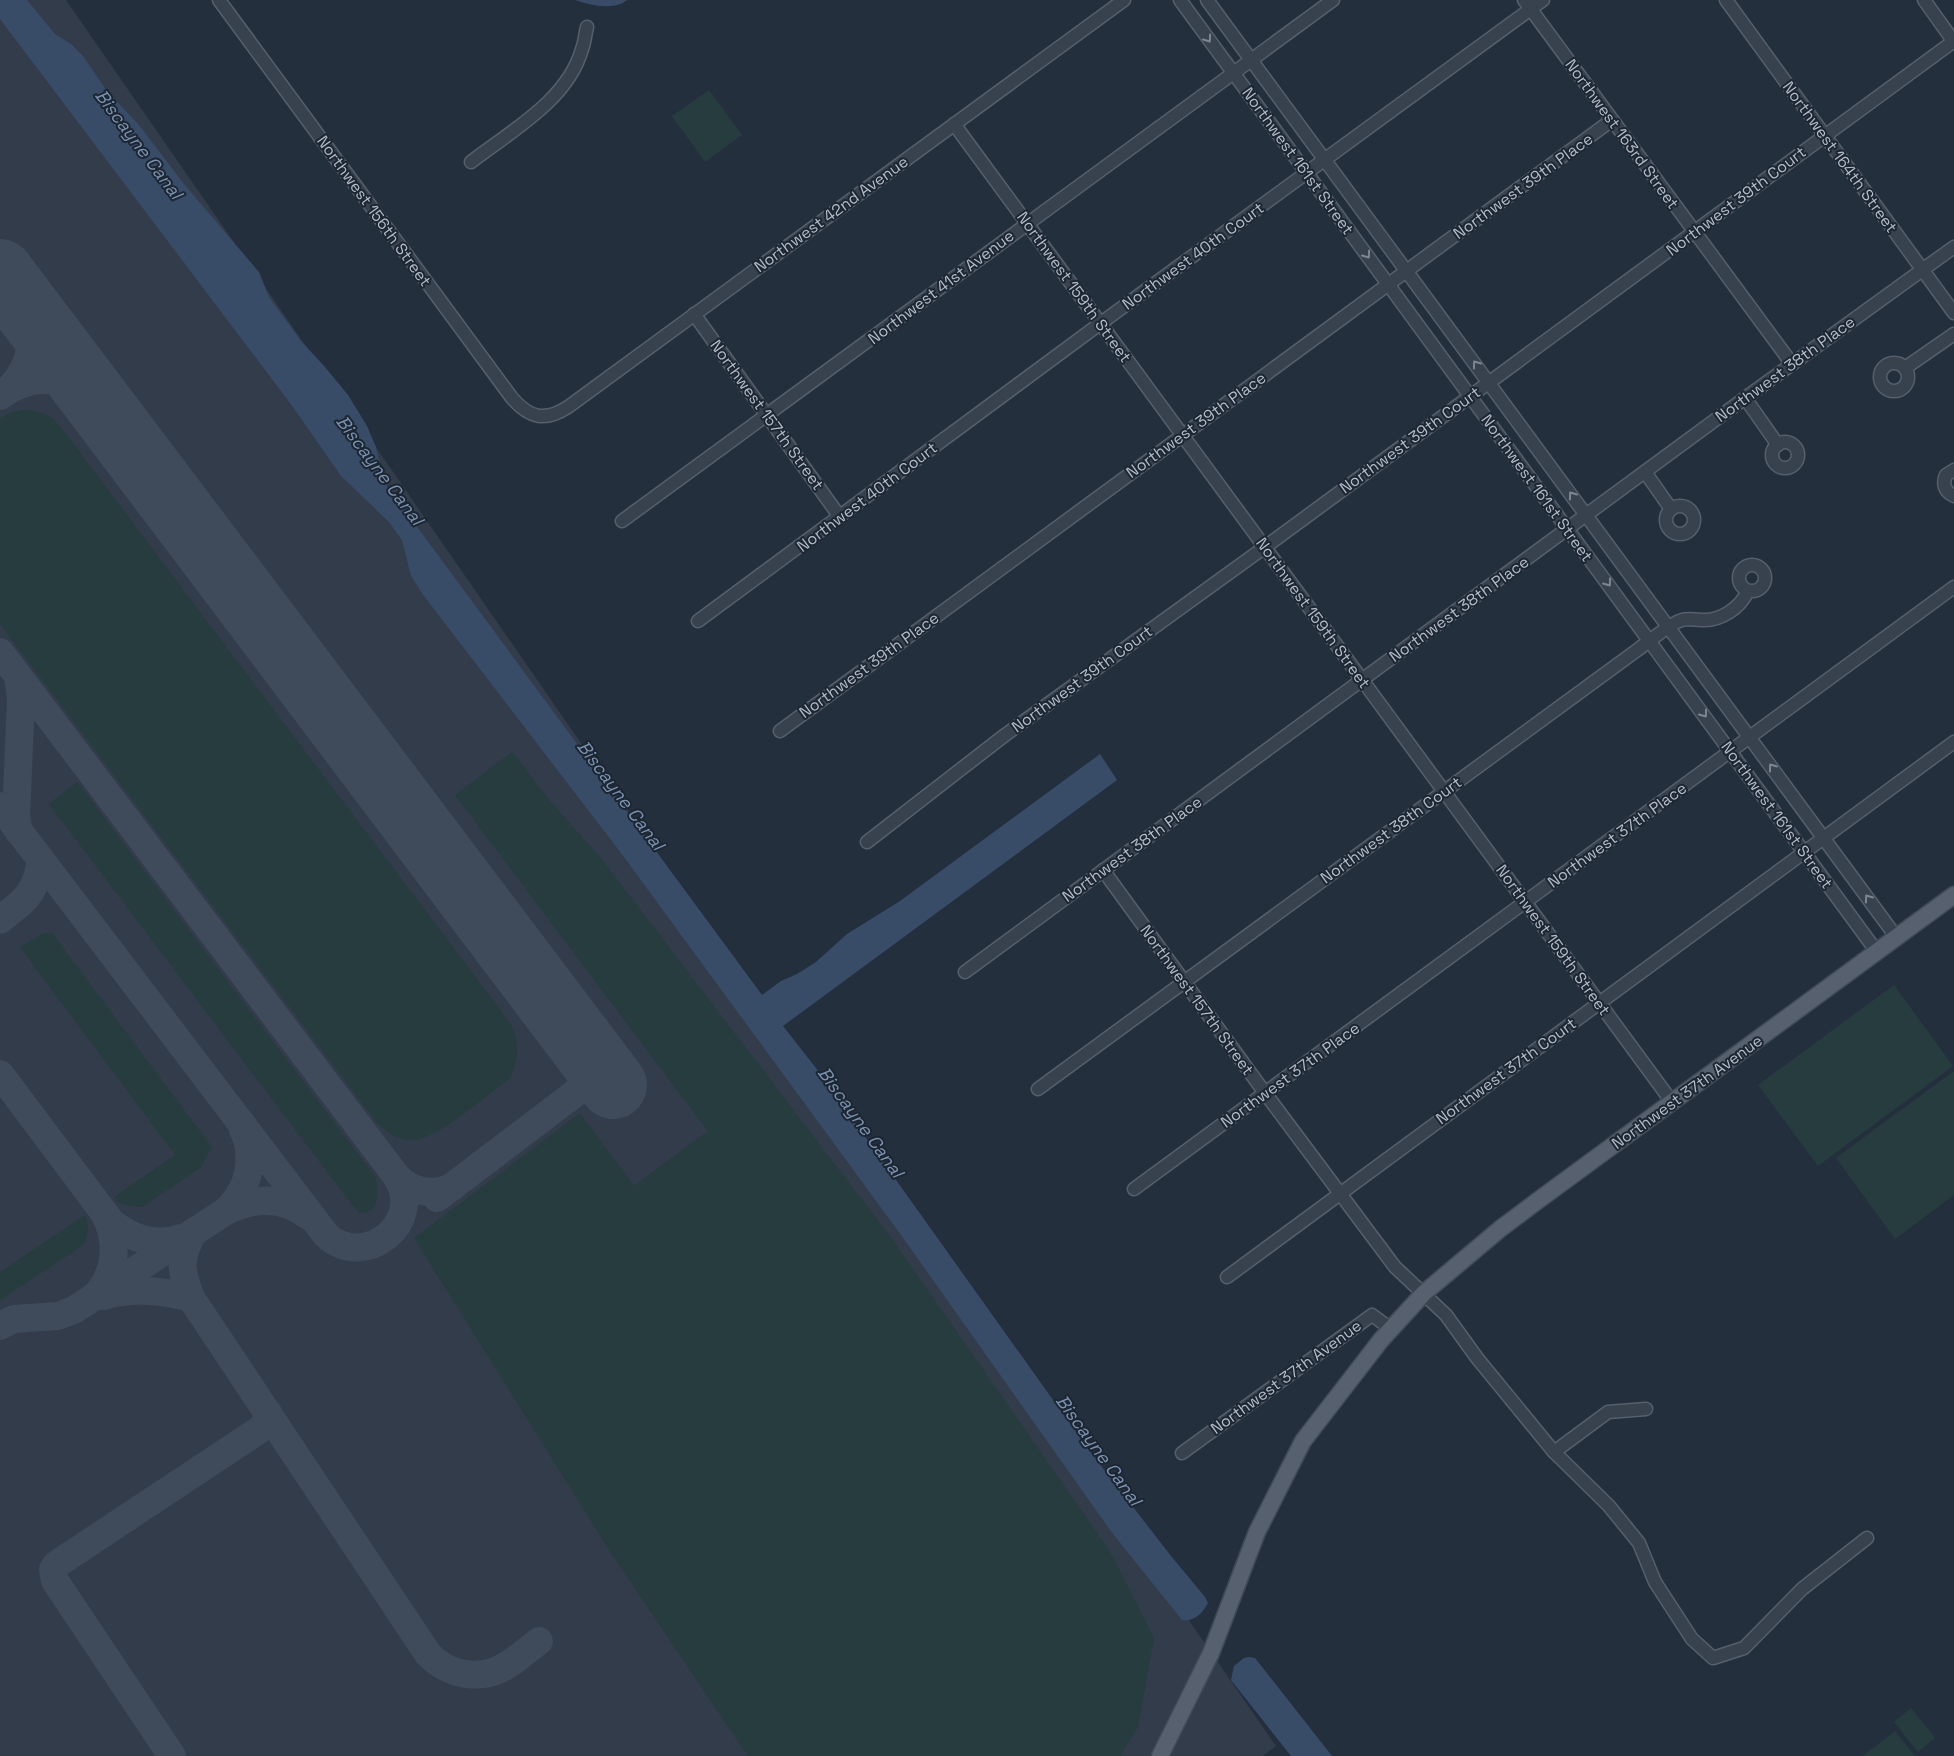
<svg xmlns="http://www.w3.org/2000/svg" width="1954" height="1756" font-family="'Space Grotesk',sans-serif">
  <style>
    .airport { fill: #323c4b }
    .green { fill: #263c3f }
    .water { fill: #394c67 }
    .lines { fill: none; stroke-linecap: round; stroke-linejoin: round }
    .taxiway { stroke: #3f4a5a; stroke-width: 28 }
    .runway { stroke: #3f4a5a; stroke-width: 68 }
    .minor-casing { stroke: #565f6c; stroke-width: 15 }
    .major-casing { stroke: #414a57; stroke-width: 19 }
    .minor { stroke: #38414e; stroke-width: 12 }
    .major { stroke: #56606e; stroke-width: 16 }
    .oneway { stroke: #7c8592 }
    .labels { text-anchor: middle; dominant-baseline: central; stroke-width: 4; stroke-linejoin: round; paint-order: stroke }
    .street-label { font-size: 16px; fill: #b4bcc9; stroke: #1d2633 }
    .water-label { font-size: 18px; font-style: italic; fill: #7c92b1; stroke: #1d2633 }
  </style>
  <rect width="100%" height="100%" fill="#242f3e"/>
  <polygon class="airport" points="0,0 66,0 1276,1746 1263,1756 0,1756"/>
  <g class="green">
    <polygon points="709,90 742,135 705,162 672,116"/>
    <path d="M24,410C38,411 50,414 59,425L510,1023C520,1042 519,1059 510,1078C488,1094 438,1139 413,1140C399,1140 387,1133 378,1124L0,624V418L13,412Z"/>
    <polygon points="512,752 550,801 600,857 892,1239 1109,1550 1154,1638 1138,1727 1120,1756 748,1756 611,1553 414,1238 580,1113 634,1186 708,1131 455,795"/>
    <path d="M77,782L376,1178C378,1192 380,1213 360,1213L353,1206L49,804Z"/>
    <polygon points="44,933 52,933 212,1147 200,1168 142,1207 121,1204 114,1197 175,1155 20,947"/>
    <polygon points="1894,985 1953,1066 1818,1166 1758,1085"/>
    <polygon points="1954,1071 1954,1195 1895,1239 1836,1158"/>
    <path d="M85,1215C90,1226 88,1235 83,1245L0,1300V1272Z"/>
    <polygon points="1911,1708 1935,1738 1918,1752 1894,1722"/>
    <polygon points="1895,1731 1915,1756 1863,1756"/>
  </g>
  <g class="water">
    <path d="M0,0H27L55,34L71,44L83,56L107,91L139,125L184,184L259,272L269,297L301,341L325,367L348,395L367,426L376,447L379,461V475L762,995L781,981L797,974L816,962L847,934L900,901L1100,754L1117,780L783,1026L819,1072L1088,1449L1171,1556L1205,1597L1208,1603C1203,1613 1194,1622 1182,1620L1113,1534L901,1235L621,853L424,596L411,576L402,540L389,522L341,476L293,407L0,19Z"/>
    <path d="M575,0H627C614,11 590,5 575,0Z"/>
    <polygon points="1249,1657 1255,1658 1332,1756 1291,1756 1231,1680 1234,1666 1244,1658"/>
  </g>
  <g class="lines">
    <g class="taxiway">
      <path d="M10,388C32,364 34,341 28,310"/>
      <path d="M0,396C32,372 64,377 96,399"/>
      <path d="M0,652L397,1177C413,1192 431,1196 452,1187"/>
      <polyline points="18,676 21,699 16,817 19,832"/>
      <path d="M0,806L326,1235C365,1271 425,1222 397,1177"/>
      <path d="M0,920C26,899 35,895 41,860"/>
      <path d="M0,1074L111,1222C132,1239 155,1247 181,1238"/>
      <polyline points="437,1198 603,1072"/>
      <path d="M226,1211C231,1206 236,1201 239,1195C251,1177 253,1149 243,1130"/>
      <path d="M193,1232C179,1260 180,1269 191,1298L428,1654C445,1672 469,1679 493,1672C509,1667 526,1651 539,1641"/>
      <path d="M95,1296C117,1273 119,1241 104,1213"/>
      <path d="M104,1296C133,1287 162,1291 191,1298"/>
      <path d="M0,1326L14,1319L58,1316L74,1310L226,1211C255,1197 284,1196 310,1217"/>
      <polyline points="172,1756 55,1581 53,1569 57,1564 265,1426 268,1413"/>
    </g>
    <polyline class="runway" points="0,273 613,1085"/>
    <defs>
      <g id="minor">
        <path d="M219,0L512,398C529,418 545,422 568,407L1124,0"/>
        <polyline points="1180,0 1877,952"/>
        <polyline points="1207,0 1897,938"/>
        <polyline points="1524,0 1792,364"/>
        <polyline points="1726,0 1954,313"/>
        <polyline points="1924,0 1954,42"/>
        <polyline points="954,124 1672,1102"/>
        <path d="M471,162C511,131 568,100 582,49C585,42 585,34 587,27"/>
        <polyline points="694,314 840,517"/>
        <circle cx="1894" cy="377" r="14"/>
        <polyline points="1905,368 1954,334"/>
        <polyline points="1745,398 1778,445"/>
        <circle cx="1785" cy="455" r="13"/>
        <path d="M1954,470L1946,475C1942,484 1945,492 1954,496"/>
        <polyline points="1645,472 1671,509"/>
        <circle cx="1680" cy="520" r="14"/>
        <polyline points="622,521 1333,0"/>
        <circle cx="1752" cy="578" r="13"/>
        <polyline points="698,621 1101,323 1543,0"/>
        <polyline points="780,731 1612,120"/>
        <polyline points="867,842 1005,735 1265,547 1954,41"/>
        <polyline points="1103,870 1265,1093 1395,1267 1446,1315 1477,1358 1554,1452 1609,1506 1639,1543 1655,1582 1692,1639 1713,1658 1744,1648 1802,1589 1867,1538"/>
        <polyline points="965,972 1745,398 1954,247"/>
        <path d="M1038,1089L1640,648C1649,641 1673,622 1682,620C1688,618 1695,620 1702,620C1721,621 1740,608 1748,591"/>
        <polyline points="1134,1189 1954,587"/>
        <polyline points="1227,1277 1954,742"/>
        <polyline points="1554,1452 1608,1412 1646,1409"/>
        <polyline points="1182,1453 1372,1315 1391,1329"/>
      </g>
      <polyline id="major" points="1160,1756 1211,1653 1257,1532 1303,1441 1381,1340 1424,1293 1500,1229 1540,1199 1954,895"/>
    </defs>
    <use href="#minor" class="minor-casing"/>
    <use href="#major" class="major-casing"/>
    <use href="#minor" class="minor"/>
    <use href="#major" class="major"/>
  </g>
  <defs><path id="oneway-chevron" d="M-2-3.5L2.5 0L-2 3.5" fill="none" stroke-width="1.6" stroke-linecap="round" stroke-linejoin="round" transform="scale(1.25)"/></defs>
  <g class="oneway">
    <use href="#oneway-chevron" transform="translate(1208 39) rotate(54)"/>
    <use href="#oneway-chevron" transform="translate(1367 255) rotate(54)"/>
    <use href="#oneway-chevron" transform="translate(1476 364) rotate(-126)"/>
    <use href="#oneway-chevron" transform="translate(1572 495) rotate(-126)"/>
    <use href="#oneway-chevron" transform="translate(1608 583) rotate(54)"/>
    <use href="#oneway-chevron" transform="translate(1704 714) rotate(54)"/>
    <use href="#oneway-chevron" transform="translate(1772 767) rotate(-126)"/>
    <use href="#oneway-chevron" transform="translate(1868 898) rotate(-126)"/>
  </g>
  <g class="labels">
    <g class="street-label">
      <text transform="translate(1622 134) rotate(54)">Northwest 163rd Street</text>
      <text transform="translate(1840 157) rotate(54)">Northwest 164th Street</text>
      <text transform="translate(1298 161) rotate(54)">Northwest 161st Street</text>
      <text transform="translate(1523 186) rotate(-36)">Northwest 39th Place</text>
      <text transform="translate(1736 201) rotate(-37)">Northwest 39th Court</text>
      <text transform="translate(374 211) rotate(54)">Northwest 156th Street</text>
      <text transform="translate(831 214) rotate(-36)">Northwest 42nd Avenue</text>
      <text transform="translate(1193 256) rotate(-36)">Northwest 40th Court</text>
      <text transform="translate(941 287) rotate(-37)">Northwest 41st Avenue</text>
      <text transform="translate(1074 287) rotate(54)">Northwest 159th Street</text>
      <text transform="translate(1785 369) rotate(-36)">Northwest 38th Place</text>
      <text transform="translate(767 415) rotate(54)">Northwest 157th Street</text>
      <text transform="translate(1196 425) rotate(-36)">Northwest 39th Place</text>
      <text transform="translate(1410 440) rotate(-36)">Northwest 39th Court</text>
      <text transform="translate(1537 488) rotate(54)">Northwest 161st Street</text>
      <text transform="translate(867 497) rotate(-37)">Northwest 40th Court</text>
      <text transform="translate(1459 609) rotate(-36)">Northwest 38th Place</text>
      <text transform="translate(1313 613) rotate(54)">Northwest 159th Street</text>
      <text transform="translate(869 665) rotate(-36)">Northwest 39th Place</text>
      <text transform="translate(1082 679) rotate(-36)">Northwest 39th Court</text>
      <text transform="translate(1777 815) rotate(54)">Northwest 161st Street</text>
      <text transform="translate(1391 830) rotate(-36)">Northwest 38th Court</text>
      <text transform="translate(1617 835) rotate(-36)">Northwest 37th Place</text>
      <text transform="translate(1132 849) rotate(-36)">Northwest 38th Place</text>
      <text transform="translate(1553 940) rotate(54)">Northwest 159th Street</text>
      <text transform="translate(1197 1000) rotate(54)">Northwest 157th Street</text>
      <text transform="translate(1506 1071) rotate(-36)">Northwest 37th Court</text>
      <text transform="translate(1290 1075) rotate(-36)">Northwest 37th Place</text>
      <text transform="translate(1687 1092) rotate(-36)">Northwest 37th Avenue</text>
      <text transform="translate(1286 1377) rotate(-36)">Northwest 37th Avenue</text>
    </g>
    <g class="water-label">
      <text transform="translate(139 144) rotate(53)">Biscayne Canal</text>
      <text transform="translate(380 470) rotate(53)">Biscayne Canal</text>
      <text transform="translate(621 795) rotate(53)">Biscayne Canal</text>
      <text transform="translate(861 1122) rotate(54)">Biscayne Canal</text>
      <text transform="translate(1099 1450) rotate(54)">Biscayne Canal</text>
    </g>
  </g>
</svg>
